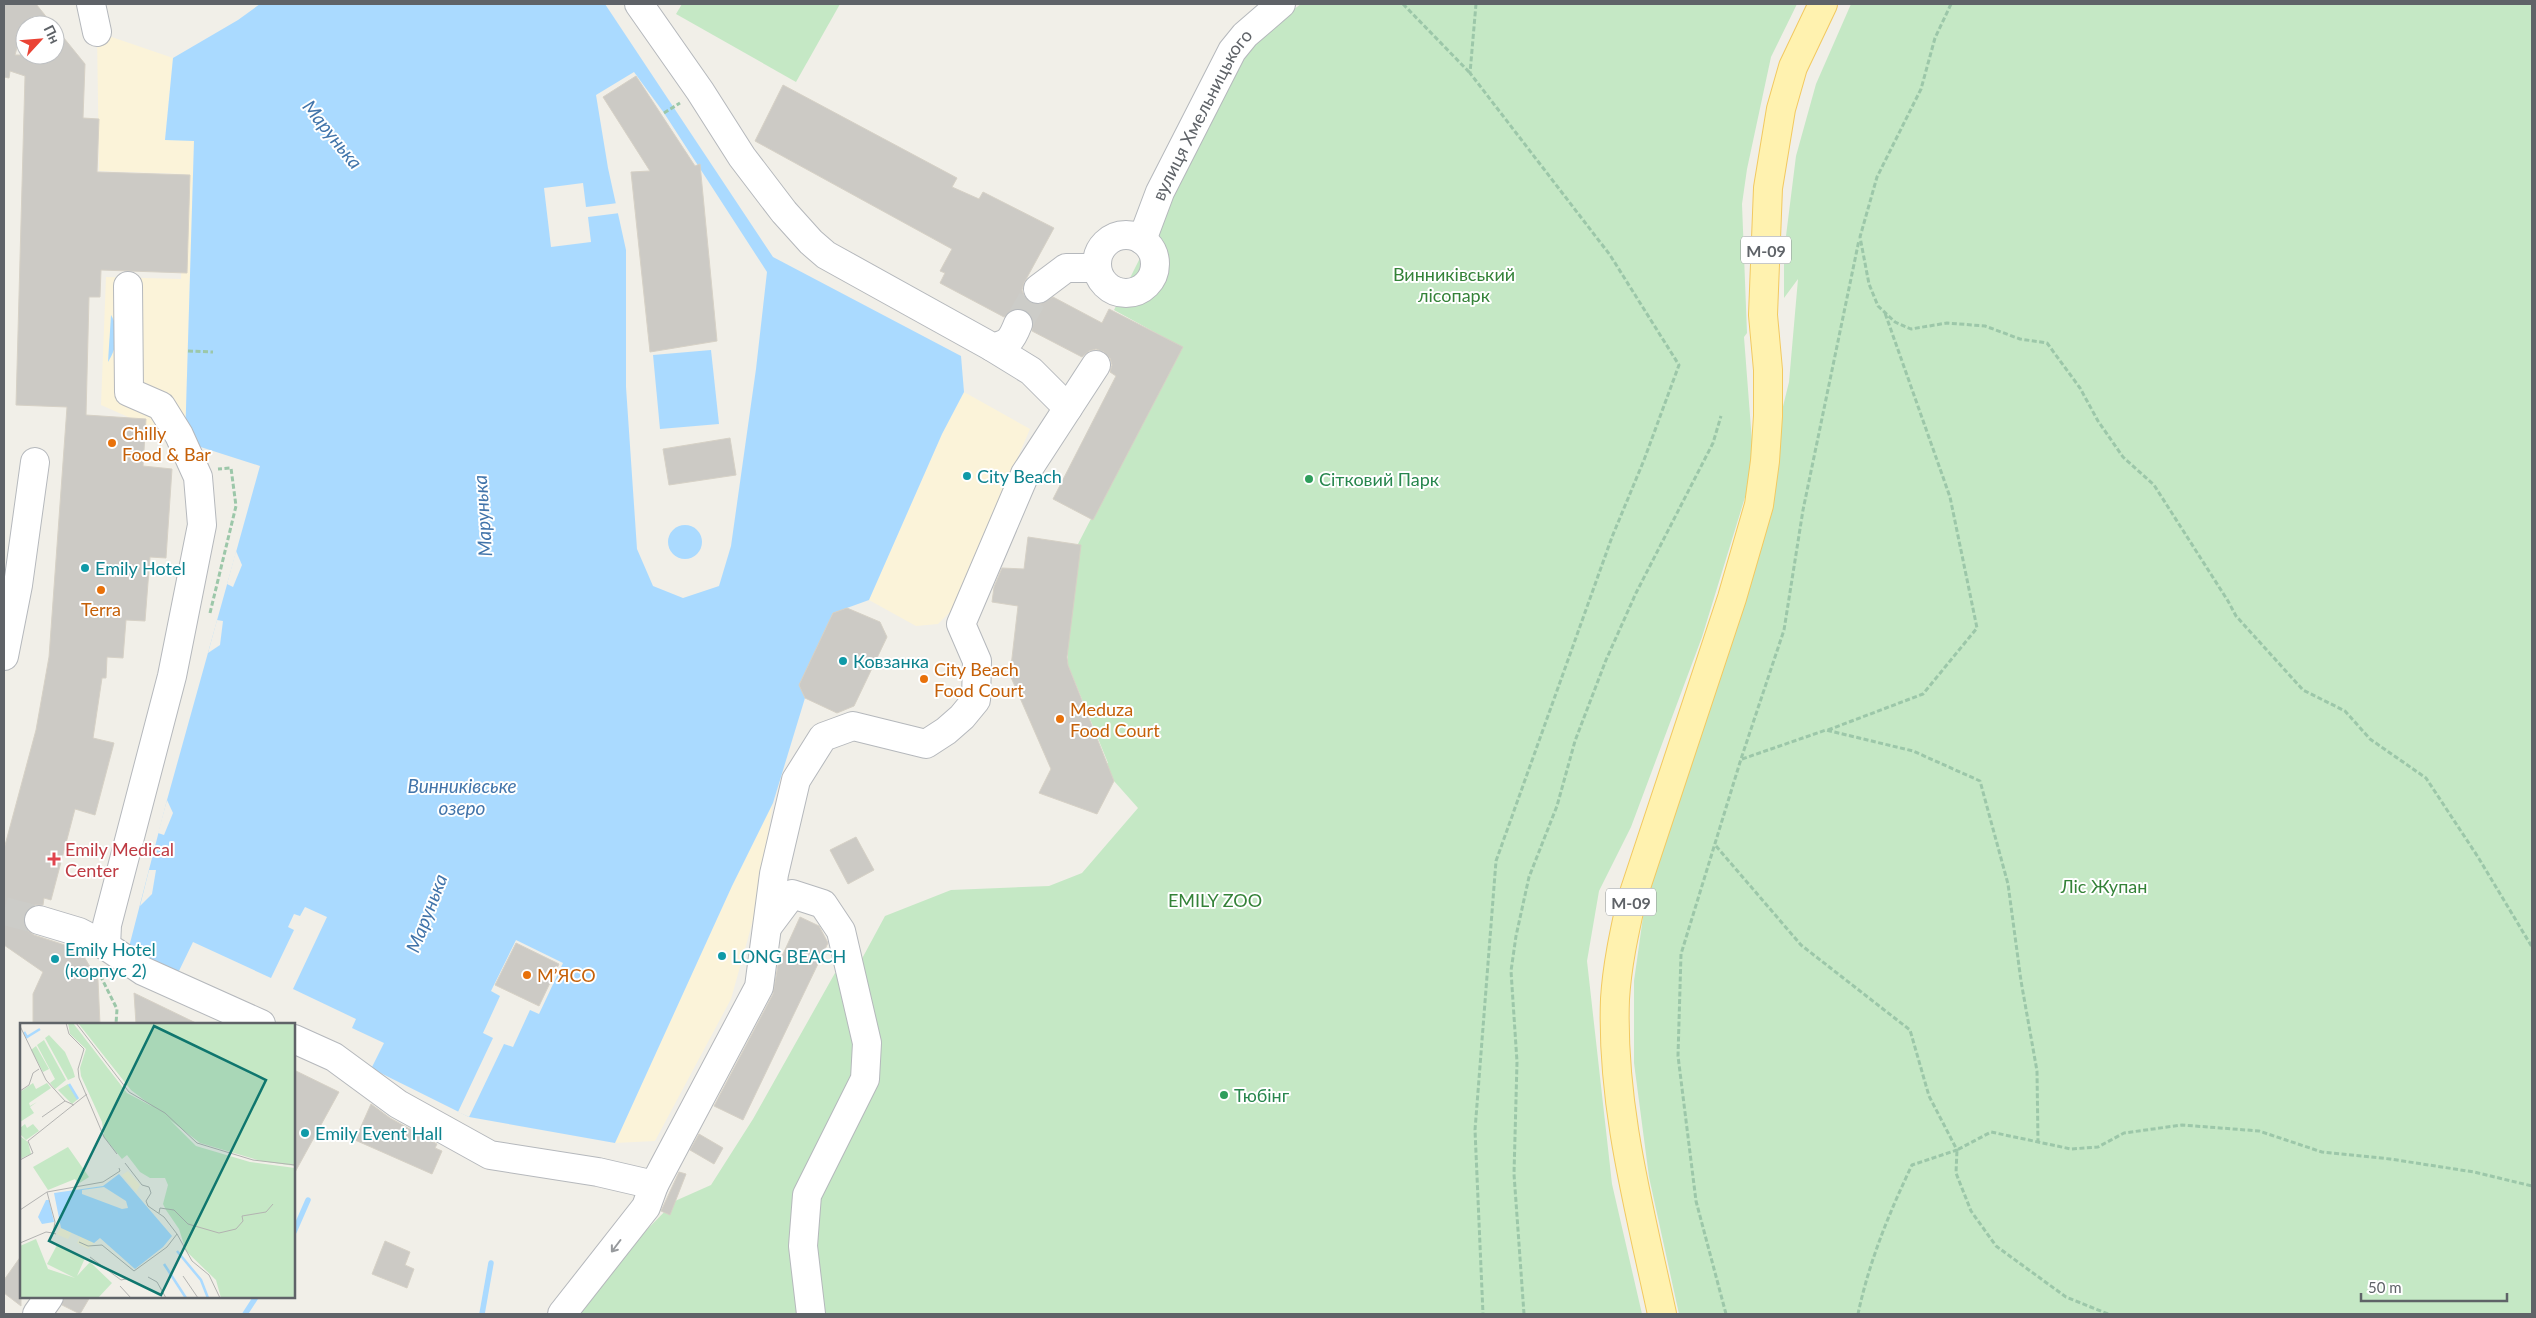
<svg xmlns="http://www.w3.org/2000/svg" width="2536" height="1318" font-family="Lato,sans-serif">
  <style>
    .green { fill: #c5e8c5 }
    .sand { fill: #fbf3d9 }
    .water { fill: #aadaff; fill-rule: evenodd }
    .pier { fill: #f1efe8 }
    .lines { fill: none; stroke-linecap: round; stroke-linejoin: round }
    .stream { stroke: #aadaff; stroke-width: 5.5 }
    .building { fill: #cccac5; stroke: #d6d1c6 }
    .minor-tunnel { stroke: #ccccc8; stroke-width: 28; stroke-dasharray: 28 14; stroke-linecap: butt }
    .minor-casing { stroke: #b5b8bc; stroke-width: 30 }
    .major-casing { stroke: #f2c960; stroke-width: 30 }
    .path { stroke: #9cc7a9; stroke-width: 3; stroke-dasharray: 5 2.5; stroke-linecap: butt }
    .minor { stroke: #fff; stroke-width: 28 }
    .major { stroke: #fff2af; stroke-width: 28 }
    .oneway { stroke: #979a9d }
    .food-dot { fill: #e8710a; stroke: #fff; stroke-width: 2 }
    .culture-dot { fill: #0f9aa8; stroke: #fff; stroke-width: 2 }
    .leisure-dot { fill: #2e9e5b; stroke: #fff; stroke-width: 2 }
    .health-dot { fill: #e0444e; stroke: #fff; stroke-width: 2 }
    .labels { text-anchor: middle; dominant-baseline: central; stroke-width: 4; stroke-linejoin: round; paint-order: stroke }
    .shield { fill: #fff; stroke: #8f9295; stroke-width: 1 }
    .shield-label { font-size: 16px; font-weight: bold; fill: #5f6368 }
    .street-label { font-size: 18px; fill: #5f6368; stroke: #fff }
    .park-label { font-size: 18px; fill: #348238; stroke: #fff }
    .food-label { font-size: 18px; fill: #c56008; stroke: #fff; text-anchor: start }
    .culture-label { font-size: 18px; fill: #0d838f; stroke: #fff; text-anchor: start }
    .leisure-label { font-size: 18px; fill: #27864d; stroke: #fff; text-anchor: start }
    .health-label { font-size: 18px; fill: #be3a42; stroke: #fff; text-anchor: start }
    .water-label { font-size: 19px; font-style: italic; fill: #4174aa; stroke: #fff }
    .inset-river { fill: none; stroke: #aadaff; stroke-width: 2.5 }
    .inset-road { fill: none; stroke: #b3b3b1; stroke-width: 1 }
    .view { fill: #0f766e; fill-opacity: 0.15; stroke: #0f766e; stroke-width: 2.5 }
    .inset-edge { fill: none; stroke: #5f6368; stroke-width: 2.5 }
  </style>
  <rect width="100%" height="100%" fill="#f1efe8"/>
  <g class="green">
    <polygon points="682,4 840,4 796,82 676,14"/>
    <polygon points="1301,4 1797,4 1771,57 1747,169 1742,204 1747,333 1744,337 1754,468 1702,637 1631,827 1599,891 1587,961 1612,1184 1642,1314 567,1314 575,1303 675,1201 711,1185 753,1119 835,973 851,979 885,916 951,890 1049,886 1082,873 1138,808 1114,781 1106,764 1108,763 1068,665 1067,641 1078,544 1180,346 1114,310 1247,44"/>
    <polygon points="1851,4 2532,4 2532,1314 1679,1314 1649,1177 1634,1063 1634,981 1644,910 1720,662 1789,382 1798,279 1784,298 1784,252 1796,156 1816,84"/>
  </g>
  <g class="sand">
    <polygon points="97,32 173,58 165,139 194,140 185,442 101,405 106,277 181,279 185,174 99,171"/>
    <polygon points="964,392 1030,429 952,610 938,624 916,626 869,600 942,434"/>
    <polygon points="773,803 755,913 731,999 655,1141 615,1143 732,886"/>
  </g>
  <g class="water">
    <path d="M260,4H605L773,257L961,356L964,392L942,434L869,600L833,613L799,685L805,698L773,803L732,886L615,1143L469,1117L294,1030V1024L177,975L129,947L167,800L260,466L185,442L194,141L165,140L173,58L238,20ZM634,72L664,113L767,272L756,369L731,546L719,586L683,598L653,586L637,549L626,387V250L608,168L596,95Z"/>
    <path d="M111,315C120,330 117,348 108,362Z"/>
    <polygon points="711,350 719,424 660,429 653,355"/>
    <circle cx="685" cy="542" r="17"/>
  </g>
  <g class="pier">
    <polygon points="583,183 586,207 618,203 620,213 588,217 591,242 551,247 544,188"/>
    <polygon points="236,551 242,565 233,587 227,584"/>
    <polygon points="217,620 223,621 220,645 208,653"/>
    <polygon points="167,800 173,813 164,835 158,833"/>
    <polygon points="149,870 156,870 152,894 140,906"/>
    <polygon points="305,907 327,917 293,989 356,1019 352,1028 384,1043 372,1067 294,1030 294,1024 282,1024 177,975 193,942 271,978 294,930 288,927 294,914 300,916"/>
    <polygon points="516,940 563,963 539,1014 530,1010 513,1047 504,1044 469,1117 458,1112 493,1038 483,1033 500,996 491,991"/>
  </g>
  <g class="lines">
    <g class="stream">
      <polyline points="294,1232 308,1200"/>
      <polyline points="245,1314 256,1297"/>
      <polyline points="482,1314 491,1263"/>
    </g>
  </g>
  <g class="building">
    <polygon points="4,4 36,4 53,25 23,25 15,55 55,55 55,27 85,64 83,118 99,119 97,172 190,175 187,273 101,270 100,297 89,297 86,415 146,419 143,466 172,469 166,558 150,557 145,621 126,620 123,658 107,657 106,678 102,678 93,738 114,743 95,815 75,809 51,900 44,898 43,905 35,905 29,908 24,916 24,924 27,930 34,935 80,950 98,980 100,1024 33,1024 33,994 43,972 4,945 4,849 36,730 49,657 67,407 16,405 25,76 10,71 9,78 4,77"/>
    <polygon points="636,76 695,166 700,164 717,341 650,352 631,172 650,171 603,97"/>
    <polygon points="783,85 957,178 952,187 979,199 983,192 1054,228 1024,283 1022,290 1025,298 1031,303 1040,304 1053,297 1102,323 1109,309 1183,347 1093,520 1053,499 1116,376 1110,372 1112,365 1110,358 1104,352 1096,349 1089,351 1082,357 1032,331 1033,321 1030,314 1024,310 1015,309 1004,317 940,283 945,273 940,271 952,249 755,141"/>
    <polygon points="730,438 736,475 669,485 663,449"/>
    <polygon points="1028,537 1081,545 1067,657 1068,665 1114,781 1097,814 1039,793 1051,769 1010,675 1018,606 992,602 994,587 1002,568 1024,569"/>
    <polygon points="847,608 880,622 887,637 854,706 837,713 805,698 799,685 833,613"/>
    <polygon points="856,837 874,870 848,884 830,850"/>
    <polygon points="800,917 819,926 828,943 743,1120 714,1106 773,994 778,965"/>
    <polygon points="516,943 559,964 539,1006 495,985"/>
    <polygon points="134,993 198,1024 136,1024"/>
    <polygon points="294,1070 339,1092 294,1174"/>
    <polygon points="371,1104 390,1118 437,1144 435,1148 442,1151 432,1174 355,1140"/>
    <polygon points="699,1134 723,1148 714,1164 690,1150"/>
    <polygon points="679,1172 686,1174 670,1215 661,1211"/>
    <polygon points="385,1241 410,1252 405,1265 414,1269 407,1288 372,1274"/>
    <polygon points="21,1256 21,1306 4,1293 4,1280"/>
    <polygon points="64,1297 90,1297 80,1314 62,1305"/>
  </g>
  <g class="lines">
    <g class="minor-tunnel">
      <polyline points="1018,324 1038,289"/>
      <polyline points="4,911 39,920"/>
    </g>
    <defs>
      <g id="minor">
        <polyline points="91,4 97,32"/>
        <path d="M639,4L700,91L742,157L784,212L811,242L826,255L992,347C1009,345 1012,339 1018,324"/>
        <circle cx="1126" cy="264" r="29"/>
        <path id="s1" d="M1142,240L1160,192L1232,51L1245,35L1281,4"/>
        <polyline points="128,286 129,392 161,406 179,435 198,477 202,525 172,676 107,925 106,946 143,971 261,1024"/>
        <polyline points="1038,289 1066,268 1097,268"/>
        <polyline points="992,347 1031,371 1068,408"/>
        <polyline points="4,656 18,585 35,462"/>
        <polyline points="39,920 79,932 106,946"/>
        <polyline points="768,926 792,894 823,904 841,931 867,1043 865,1079 807,1195 803,1246 811,1314"/>
        <polyline points="294,1039 334,1057 398,1104 490,1155 598,1172 654,1185 759,987 774,874 796,780 823,737 853,726 926,744 946,731 962,717 976,700 977,661 961,624 1025,474 1096,365"/>
        <polyline points="37,1314 49,1297"/>
        <polyline points="562,1314 646,1207 654,1185"/>
      </g>
      <path id="major" d="M1662,1314C1640,1211 1611,1105 1615,999C1617,966 1624,934 1631,902L1732,598L1759,505L1765,461L1768,416V370L1763,315L1768,188L1781,109L1793,67L1823,4"/>
    </defs>
    <use href="#minor" class="minor-casing"/>
    <use href="#major" class="major-casing"/>
    <g class="path">
      <polyline points="1403,4 1470,73"/>
      <polyline points="1476,4 1470,73 1610,255 1679,365 1644,460 1612,537 1496,861 1475,1130 1483,1314"/>
      <polyline points="1951,4 1935,38 1921,89 1877,177 1860,237 1869,284 1878,306 1895,322 1911,329 1947,323 1985,326 2020,339 2047,343 2080,388 2098,421 2123,457 2154,485 2228,601 2236,616 2303,690 2345,711 2370,739 2426,778 2478,857 2532,947"/>
      <polyline points="664,113 680,103"/>
      <polyline points="188,351 213,352"/>
      <polyline points="210,613 236,506 231,468 218,469"/>
      <polyline points="1828,730 1923,694 1977,628 1950,497 1885,313"/>
      <polyline points="1742,759 1826,730 1913,751 1980,781 2008,884 2021,981 2037,1071 2038,1142"/>
      <path d="M1716,846L1801,945L1910,1030L1929,1096L1957,1150L1912,1165C1889,1213 1869,1262 1858,1314"/>
      <polyline points="97,969 117,1009 116,1024"/>
      <polyline points="1524,1314 1514,1174 1517,1062 1511,971 1516,936 1529,877 1557,806 1575,741 1606,660 1636,593 1713,443 1721,416"/>
      <polyline points="1726,1314 1696,1201 1678,1056 1681,954 1741,759 1784,630 1803,510 1859,240"/>
      <polyline points="2108,1314 2066,1297 1996,1246 1971,1211 1956,1173 1957,1150 1991,1132 2071,1149 2098,1147 2124,1133 2182,1125 2259,1131 2322,1152 2390,1159 2474,1172 2532,1186"/>
    </g>
    <use href="#minor" class="minor"/>
    <use href="#major" class="major"/>
  </g>
  <defs><path id="oneway-shaft" d="M-6 0H5M1.5-3L5.5 0L1.5 3" fill="none" stroke-width="1.6" stroke-linecap="round" stroke-linejoin="round" transform="scale(1.25)"/></defs>
  <use class="oneway" href="#oneway-shaft" transform="translate(616 1246) rotate(127)"/>
  <g class="food-dot">
    <circle cx="112" cy="443" r="5"/>
    <circle cx="101" cy="590" r="5"/>
    <circle cx="924" cy="679" r="5"/>
    <circle cx="1060" cy="719" r="5"/>
    <circle cx="527" cy="975" r="5"/>
  </g>
  <g class="culture-dot">
    <circle cx="967" cy="476" r="5"/>
    <circle cx="85" cy="568" r="5"/>
    <circle cx="843" cy="661" r="5"/>
    <circle cx="722" cy="956" r="5"/>
    <circle cx="55" cy="959" r="5"/>
    <circle cx="305" cy="1133" r="5"/>
  </g>
  <g class="leisure-dot">
    <circle cx="1309" cy="479" r="5"/>
    <circle cx="1224" cy="1095" r="5"/>
  </g>
  <path class="health-dot" d="M51.5 851.5h5v5h5v5h-5v5h-5v-5h-5v-5h5z"/>
  <g class="labels">
    <g class="shield">
      <rect x="1741" y="236.5" width="50" height="27" rx="4"/>
      <rect x="1606" y="888.5" width="50" height="27" rx="4"/>
    </g>
    <g class="shield-label">
      <text x="1766" y="250">М-09</text>
      <text x="1631" y="902">М-09</text>
    </g>
    <g class="street-label">
      <text stroke="none"><textPath href="#s1" startOffset="139">вулиця Хмельницького</textPath></text>
    </g>
    <g class="park-label">
      <text x="1454" y="274">Винниківський<tspan x="1454" dy="21">лісопарк</tspan></text>
      <text x="2104" y="886">Ліс Жупан</text>
      <text x="1215" y="900">EMILY ZOO</text>
    </g>
    <g class="food-label">
      <text x="122" y="433">Chilly<tspan x="122" dy="21">Food &amp; Bar</tspan></text>
      <text x="101" y="609" text-anchor="middle">Terra</text>
      <text x="934" y="669">City Beach<tspan x="934" dy="21">Food Court</tspan></text>
      <text x="1070" y="709">Meduza<tspan x="1070" dy="21">Food Court</tspan></text>
      <text x="537" y="975">М’ЯСО</text>
    </g>
    <g class="culture-label">
      <text x="977" y="476">City Beach</text>
      <text x="95" y="568">Emily Hotel</text>
      <text x="853" y="661">Ковзанка</text>
      <text x="65" y="949">Emily Hotel<tspan x="65" dy="21">(корпус 2)</tspan></text>
      <text x="732" y="956">LONG BEACH</text>
      <text x="315" y="1133">Emily Event Hall</text>
    </g>
    <g class="leisure-label">
      <text x="1319" y="479">Сітковий Парк</text>
      <text x="1234" y="1095">Тюбінг</text>
    </g>
    <g class="health-label">
      <text x="65" y="849">Emily Medical<tspan x="65" dy="21">Center</tspan></text>
    </g>
    <g class="water-label">
      <text transform="translate(333 134) rotate(51)">Марунька</text>
      <text transform="translate(482 516) rotate(-94)">Марунька</text>
      <text x="462" y="785">Винниківське<tspan x="462" dy="22">озеро</tspan></text>
      <text transform="translate(426 913) rotate(-69)">Марунька</text>
    </g>
  </g>
  <g transform="translate(20 1023)">
    <rect width="275" height="275" fill="#f1efe8"/>
    <path d="M48,0H53L107,70L141,88L176,123L230,139L275,145V275H201L196,257L166,228L159,206L146,187L143,181L148,162L145,155H130L120,149L107,132L102,136L84,114L82,99L61,53L60,45L66,26L50,11ZM58,0H275V143L241,138L180,120L111,67ZM29,12L45,29L53,47L55,54L48,57L25,15ZM24,17L46,57L35,66L30,60L35,56L17,22ZM16,23L29,46L23,49L11,27ZM13,60L16,66L27,60L31,65L9,80L10,83L17,79L10,84L14,90L0,99V69ZM48,61L58,76L52,81L38,67ZM5,101L7,105L13,101L19,108L6,117L0,111V105ZM0,113L8,119L11,131L0,136ZM48,124L69,154L58,161L55,156L28,167L13,144ZM16,216L28,246L55,255L27,241L37,222L65,235L57,253L70,239L92,260L78,275H0V223Z" fill="#c5e8c5"/>
    <path d="M108,148L120,162L116,169L102,152ZM41,205L49,207L74,220L68,226L57,220L60,214L52,209L48,216L36,211Z" fill="#fbf3d9"/>
    <path d="M99,151L152,213L143,224L115,246L80,215L74,220L41,205L34,170L83,163ZM84,164L106,178L108,185L102,186L62,171V167ZM26,177H29L34,199L22,201L18,194Z" fill="#aadaff" fill-rule="evenodd"/>
    <path class="inset-river" d="M4,9L7,14L20,6M49,61L58,76M157,228L181,257L188,275M144,241L166,275"/>
    <path class="inset-road" d="M46,0L49,11L64,26L58,46L59,55L84,114L97,131M56,0L109,69L145,90L177,120L233,137L275,142M0,3L26,57L45,78L54,82M0,68L9,62L13,50L19,46M22,94L45,78M8,118L67,71M0,137L13,130L8,118M0,187L27,169M139,190L140,185L154,187L168,201L199,210L216,206L223,198L222,193L246,189L253,181M36,211L33,210L35,199L27,169L83,159L100,148L99,145M157,211L172,238L189,252L200,275M59,219L68,223L82,222L114,248L147,224L157,211L144,194L128,183L126,178L131,170L129,164L122,162L105,140M0,220L26,209L33,210M70,234L101,257L106,256M163,253L178,275M128,254L137,259L146,275M100,263L111,275"/>
    <path class="view" d="M134,3L246,57L141,272L29,218Z"/>
    <rect width="275" height="275" class="inset-edge"/>
  </g>
  <rect width="2536" height="1318" fill="none" stroke="#5f6368" stroke-width="10"/>
  <g transform="translate(40 40) rotate(64)"><circle r="24" fill="#ffffff" stroke="#bfc1c3"/>
  <path d="M0-4L9 19L0 12L-9 19Z" fill="#ea4335"/>
  <text y="-8" font-size="14" font-weight="bold" text-anchor="middle" fill="#5f6368">Пн</text>
  </g>
  <path d="M2361 1293v8h146v-8" fill="none" stroke="#5f6368" stroke-width="2.5"/>
  <text x="2368" y="1293" font-size="15" fill="#5f6368" stroke="#ffffff" stroke-width="4" paint-order="stroke">50 m</text>
</svg>
